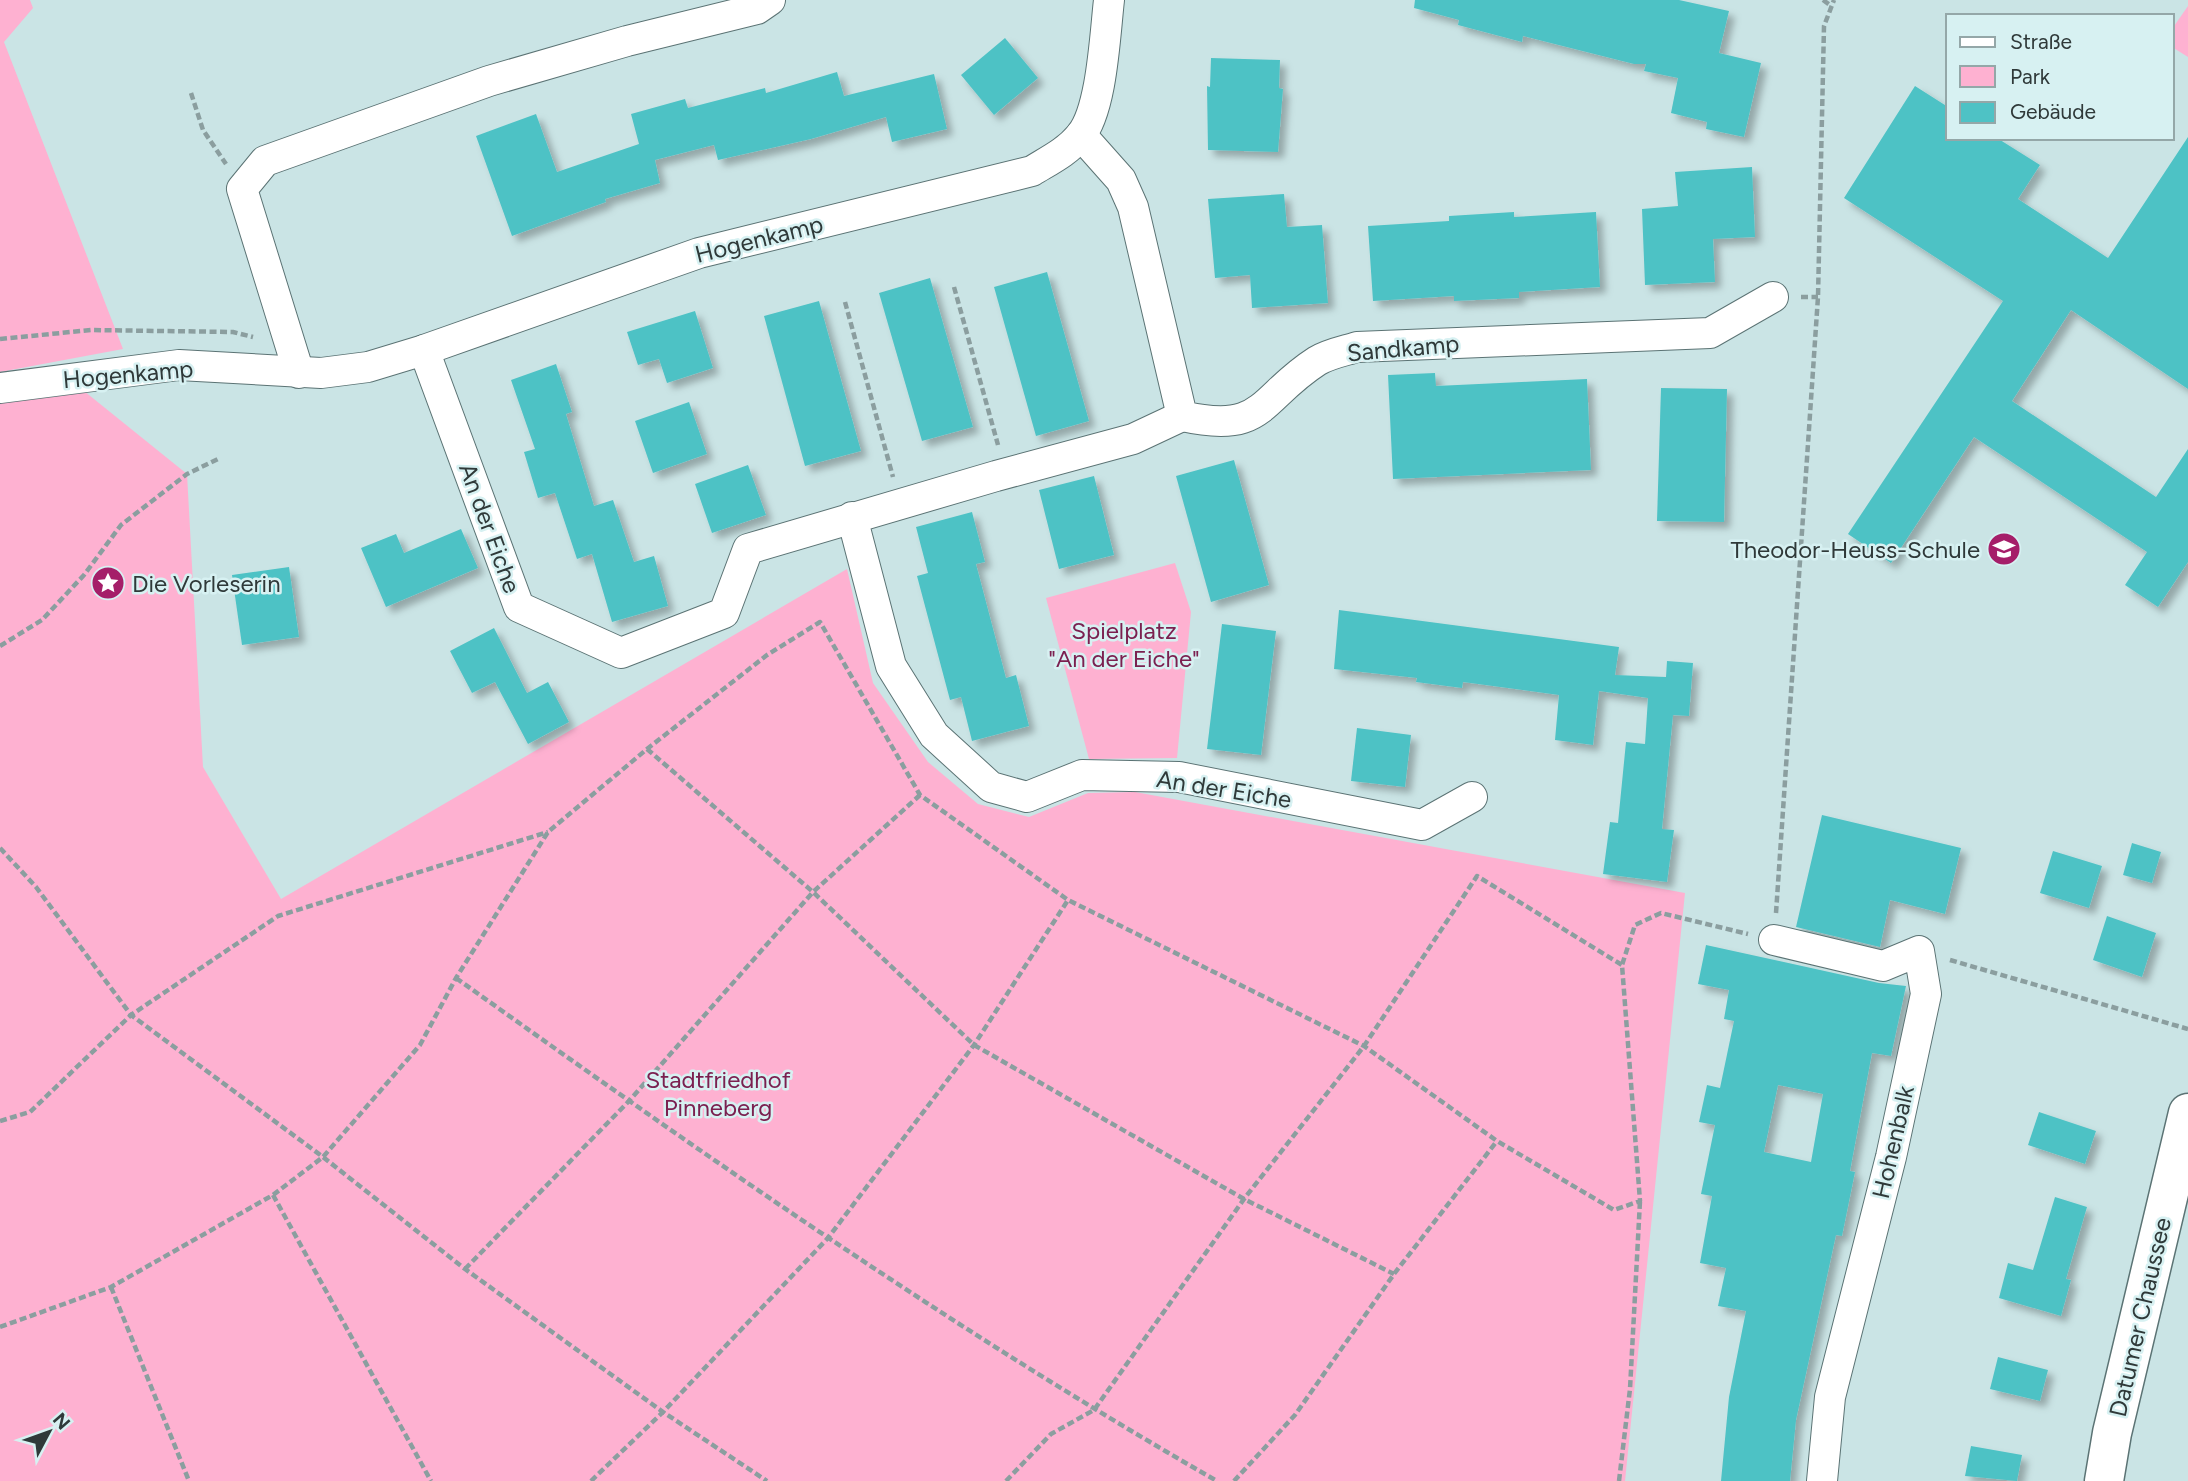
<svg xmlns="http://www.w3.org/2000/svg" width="2188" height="1481" font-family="Figtree,sans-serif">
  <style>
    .green { fill: #feb1d1 }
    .building { fill: #4ec2c5; fill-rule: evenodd; filter: url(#shadow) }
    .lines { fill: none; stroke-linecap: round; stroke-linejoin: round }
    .minor-casing { stroke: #5b7374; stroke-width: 32 }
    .tertiary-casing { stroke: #5b7374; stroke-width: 41 }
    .path { stroke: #8b9e9f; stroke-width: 4.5; stroke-dasharray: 7 3.5; stroke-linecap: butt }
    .minor { stroke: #fff; stroke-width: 30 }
    .tertiary { stroke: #fff; stroke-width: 38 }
    .labels { text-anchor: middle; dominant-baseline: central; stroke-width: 5; stroke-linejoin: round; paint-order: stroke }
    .street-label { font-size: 24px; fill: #2f3939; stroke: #d7f1f2 }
    .poi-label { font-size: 24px; fill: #2f3939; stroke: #d7f1f2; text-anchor: end }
    .park-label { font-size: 24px; fill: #7b2050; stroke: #d7f1f2 }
  </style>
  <defs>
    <filter id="shadow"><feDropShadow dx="6" dy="6" stdDeviation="3.5" flood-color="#0004"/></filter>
  </defs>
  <rect width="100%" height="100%" fill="#cae4e5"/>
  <g class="green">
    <polygon points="0,0 30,0 33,8 4,42 123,349 0,372"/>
    <polygon points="2188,6 2188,57 2172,47 2172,29"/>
    <polygon points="84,391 187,474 203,767 281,899 847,569 873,683 928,762 978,804 1029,817 1088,793 1135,792 1685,893 1625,1481 0,1481 0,403"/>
    <polygon points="1175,563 1191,612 1177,758 1089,759 1046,598"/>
  </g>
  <g class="building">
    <polygon points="1415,0 1679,0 1729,11 1719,53 1761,63 1744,137 1706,129 1707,122 1671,113 1678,78 1644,71 1646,64 1634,64 1523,36 1522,42 1458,25 1459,20 1414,8"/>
    <polygon points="1005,38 1038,78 994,115 961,75"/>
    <polygon points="1211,58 1280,60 1279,88 1283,89 1278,152 1208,150 1207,86 1210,87"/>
    <polygon points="837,72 844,96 934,74 947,129 892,142 886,117 811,139 718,160 714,145 655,160 660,183 605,199 606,202 512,236 476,136 536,114 557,172 639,144 631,114 685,99 688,108 765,88 766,93"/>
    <polygon points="1915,86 1948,107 1948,138 1997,138 2040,165 2018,199 2108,258 2188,137 2188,389 2071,310 2012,401 2156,497 2188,449 2188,562 2158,607 2125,585 2147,552 1974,437 1891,563 1848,534 2003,301 1844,198"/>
    <polygon points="1752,167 1755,237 1713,239 1715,282 1645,285 1642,209 1678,206 1675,172"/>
    <polygon points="1284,194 1287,227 1322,225 1328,303 1252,308 1250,275 1215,278 1208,199"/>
    <polygon points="1514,212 1514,217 1596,212 1600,287 1519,292 1519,298 1454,301 1454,296 1373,301 1368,226 1449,221 1449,216"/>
    <polygon points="1047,272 1089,421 1036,436 994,287"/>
    <polygon points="930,278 973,427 922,441 879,293"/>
    <polygon points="819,301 861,451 805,466 764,316"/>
    <polygon points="695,311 713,368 667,383 659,359 638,365 627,332"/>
    <polygon points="556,364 572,412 566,414 594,506 613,500 634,562 654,556 668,606 612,622 592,554 577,559 555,493 538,498 524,452 535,449 511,380"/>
    <polygon points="1435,373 1436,386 1587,379 1591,470 1393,479 1388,375"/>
    <polygon points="1661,388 1727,389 1724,522 1657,521"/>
    <polygon points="689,402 707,454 653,473 635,421"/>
    <polygon points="1234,460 1269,585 1211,602 1176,476"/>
    <polygon points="748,465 766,515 712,533 695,484"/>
    <polygon points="1094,476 1114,555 1059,569 1039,490"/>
    <polygon points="972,512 985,562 976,564 1006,678 1016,675 1029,726 972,741 961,697 950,700 917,576 928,573 916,527"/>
    <polygon points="461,529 478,568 386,607 361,548 396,534 404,553"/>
    <polygon points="289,567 299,637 242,645 232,575"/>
    <polygon points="1339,610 1619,647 1615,675 1666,677 1667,661 1693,663 1689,716 1673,715 1662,829 1674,830 1667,882 1603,874 1610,822 1618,823 1626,742 1645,744 1648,698 1599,691 1593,745 1555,740 1559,695 1463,682 1462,688 1416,682 1417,678 1334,669"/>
    <polygon points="1222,624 1276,631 1261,755 1207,749"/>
    <polygon points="494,628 527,693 548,682 569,722 528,744 495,682 472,693 450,651"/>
    <polygon points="1357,728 1411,735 1405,787 1351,781"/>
    <polygon points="1822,815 1961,848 1945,914 1890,900 1880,947 1796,927"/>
    <polygon points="2132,843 2161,852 2152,883 2123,875"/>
    <polygon points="2053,851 2102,866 2089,908 2040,893"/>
    <polygon points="2107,916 2156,933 2142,977 2093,960"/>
    <path d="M1706,945L1879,983L1906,986L1891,1056L1872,1053L1850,1171L1855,1172L1842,1236L1836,1235L1796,1420L1790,1481H1721L1729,1397L1746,1311L1718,1306L1726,1268L1700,1263L1712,1196L1701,1194L1715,1125L1699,1122L1707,1085L1720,1088L1734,1021L1724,1019L1729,990L1698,984ZM1778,1085L1823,1094L1811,1162L1764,1152Z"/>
    <polygon points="2039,1112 2096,1131 2085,1164 2028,1145"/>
    <polygon points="2055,1197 2087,1207 2066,1279 2071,1280 2061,1316 1999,1298 2008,1263 2033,1270"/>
    <polygon points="1998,1357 2048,1370 2040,1401 1990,1389"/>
    <polygon points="1971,1446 2022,1455 2017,1481 1965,1476"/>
  </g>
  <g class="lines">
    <defs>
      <g id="minor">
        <path d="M1081,135L1121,180L1133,207L1182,416C1265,435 1258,399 1317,361C1328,354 1344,351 1357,347L1710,333L1773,297"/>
        <polyline points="424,350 519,607 621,653 724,613 748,549 996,476 1133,439 1182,416"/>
        <polyline points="299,373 242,189 265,161 489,81 627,41 757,9 770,0"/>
        <path d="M0,388L179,365L321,373L368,367L424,350L699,253L1032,171C1048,161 1067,152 1080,136C1102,111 1105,34 1109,0"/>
        <polyline points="852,517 891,666 934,735 991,787 1027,797 1082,775 1179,777 1422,825 1472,797"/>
        <polyline points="1774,940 1883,966 1919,951 1926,994 1891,1157 1830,1397 1822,1481"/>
      </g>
      <polyline id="tertiary" points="2104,1481 2112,1433 2188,1113"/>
    </defs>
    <use href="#minor" class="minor-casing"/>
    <use href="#tertiary" class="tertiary-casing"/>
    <g class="path">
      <polyline points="1823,0 1830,5"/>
      <polyline points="191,93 203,130 226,164"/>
      <polyline points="954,287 998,445"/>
      <polyline points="1801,297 1818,297"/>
      <polyline points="845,302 893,477"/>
      <polyline points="0,339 91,330 233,332 253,337"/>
      <polyline points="0,646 42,620 84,575 121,525 187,474 218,459"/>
      <polyline points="647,749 813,892 974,1045 1244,1199 1394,1274"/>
      <polyline points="0,848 36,887 131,1015 323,1157 465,1269 663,1412 767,1481"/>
      <polyline points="1776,913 1818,297 1824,26 1834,0"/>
      <polyline points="1950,960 2188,1029"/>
      <path d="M456,978C704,1155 953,1330 1217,1481"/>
      <polyline points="0,1121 30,1112 131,1015 278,916 548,832"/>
      <polyline points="273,1195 431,1481"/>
      <polyline points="465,1269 629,1101 813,892 920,795"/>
      <polyline points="111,1287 189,1481"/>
      <polyline points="0,1327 111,1287 273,1195 323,1157 420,1045 456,978 548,832 647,749 767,655 820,622 920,795 1068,900 1364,1046 1497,1141 1614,1210 1640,1201 1622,965 1635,925 1661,913 1748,934"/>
      <polyline points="591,1481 663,1412 828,1238 974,1045 1068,900"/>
      <polyline points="1006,1481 1051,1434 1094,1410 1244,1199 1364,1046 1477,876 1622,965"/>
      <polyline points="1234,1481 1295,1415 1394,1274 1497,1141"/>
      <polyline points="1619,1481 1630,1389 1640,1201"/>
    </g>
    <use href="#minor" class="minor"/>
    <use href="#tertiary" class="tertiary"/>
  </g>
  <defs>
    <symbol id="school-disc" viewBox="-11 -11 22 22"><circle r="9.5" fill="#a51e69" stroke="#d7f1f2"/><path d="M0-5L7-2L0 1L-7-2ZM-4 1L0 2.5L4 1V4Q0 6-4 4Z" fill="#fff"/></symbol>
    <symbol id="sight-disc" viewBox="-11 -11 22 22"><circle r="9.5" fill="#a51e69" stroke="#d7f1f2"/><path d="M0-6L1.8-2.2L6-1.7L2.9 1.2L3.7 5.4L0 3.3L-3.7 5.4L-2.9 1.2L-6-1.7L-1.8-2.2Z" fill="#fff"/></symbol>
  </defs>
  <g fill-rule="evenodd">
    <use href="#school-disc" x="1985" y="530" width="38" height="38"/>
    <use href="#sight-disc" x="89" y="564" width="38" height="38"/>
  </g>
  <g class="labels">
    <g class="street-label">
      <text transform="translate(759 239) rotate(-14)">Hogenkamp</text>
      <text transform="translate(1403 348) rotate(-5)">Sandkamp</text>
      <text transform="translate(128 374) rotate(-5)">Hogenkamp</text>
      <text transform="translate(490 528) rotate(70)">An der Eiche</text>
      <text transform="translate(1224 789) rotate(9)">An der Eiche</text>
      <text transform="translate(1893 1142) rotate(-77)">Hohenbalk</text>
      <text transform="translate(2140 1317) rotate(-77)">Datumer Chaussee</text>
    </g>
    <g class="poi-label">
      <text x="1980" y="549">Theodor-Heuss-Schule</text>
      <text x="132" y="583" text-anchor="start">Die Vorleserin</text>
    </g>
    <g class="park-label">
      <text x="1124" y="630">Spielplatz<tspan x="1124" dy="28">"An der Eiche"</tspan></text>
      <text x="718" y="1079">Stadtfriedhof<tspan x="718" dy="28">Pinneberg</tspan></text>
    </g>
  </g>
  <rect x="1946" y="14" width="228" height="126" fill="#d7f1f2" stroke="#94a7a8" stroke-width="2"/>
  <rect x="1960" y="37" width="35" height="10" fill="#ffffff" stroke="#94a7a8" stroke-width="2"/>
  <text x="2010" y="49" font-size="21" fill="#2f3939">Straße</text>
  <rect x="1960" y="66" width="35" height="21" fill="#feb1d1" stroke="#94a7a8" stroke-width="2"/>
  <text x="2010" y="84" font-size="21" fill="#2f3939">Park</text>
  <rect x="1960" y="102" width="35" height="21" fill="#4ec2c5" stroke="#94a7a8" stroke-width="2"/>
  <text x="2010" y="119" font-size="21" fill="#2f3939">Gebäude</text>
  <g transform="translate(49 1432) rotate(49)" stroke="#d7f1f2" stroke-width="5" paint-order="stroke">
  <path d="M0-5L12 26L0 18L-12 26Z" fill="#2f3939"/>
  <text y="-10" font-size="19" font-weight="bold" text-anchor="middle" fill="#2f3939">N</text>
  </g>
</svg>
